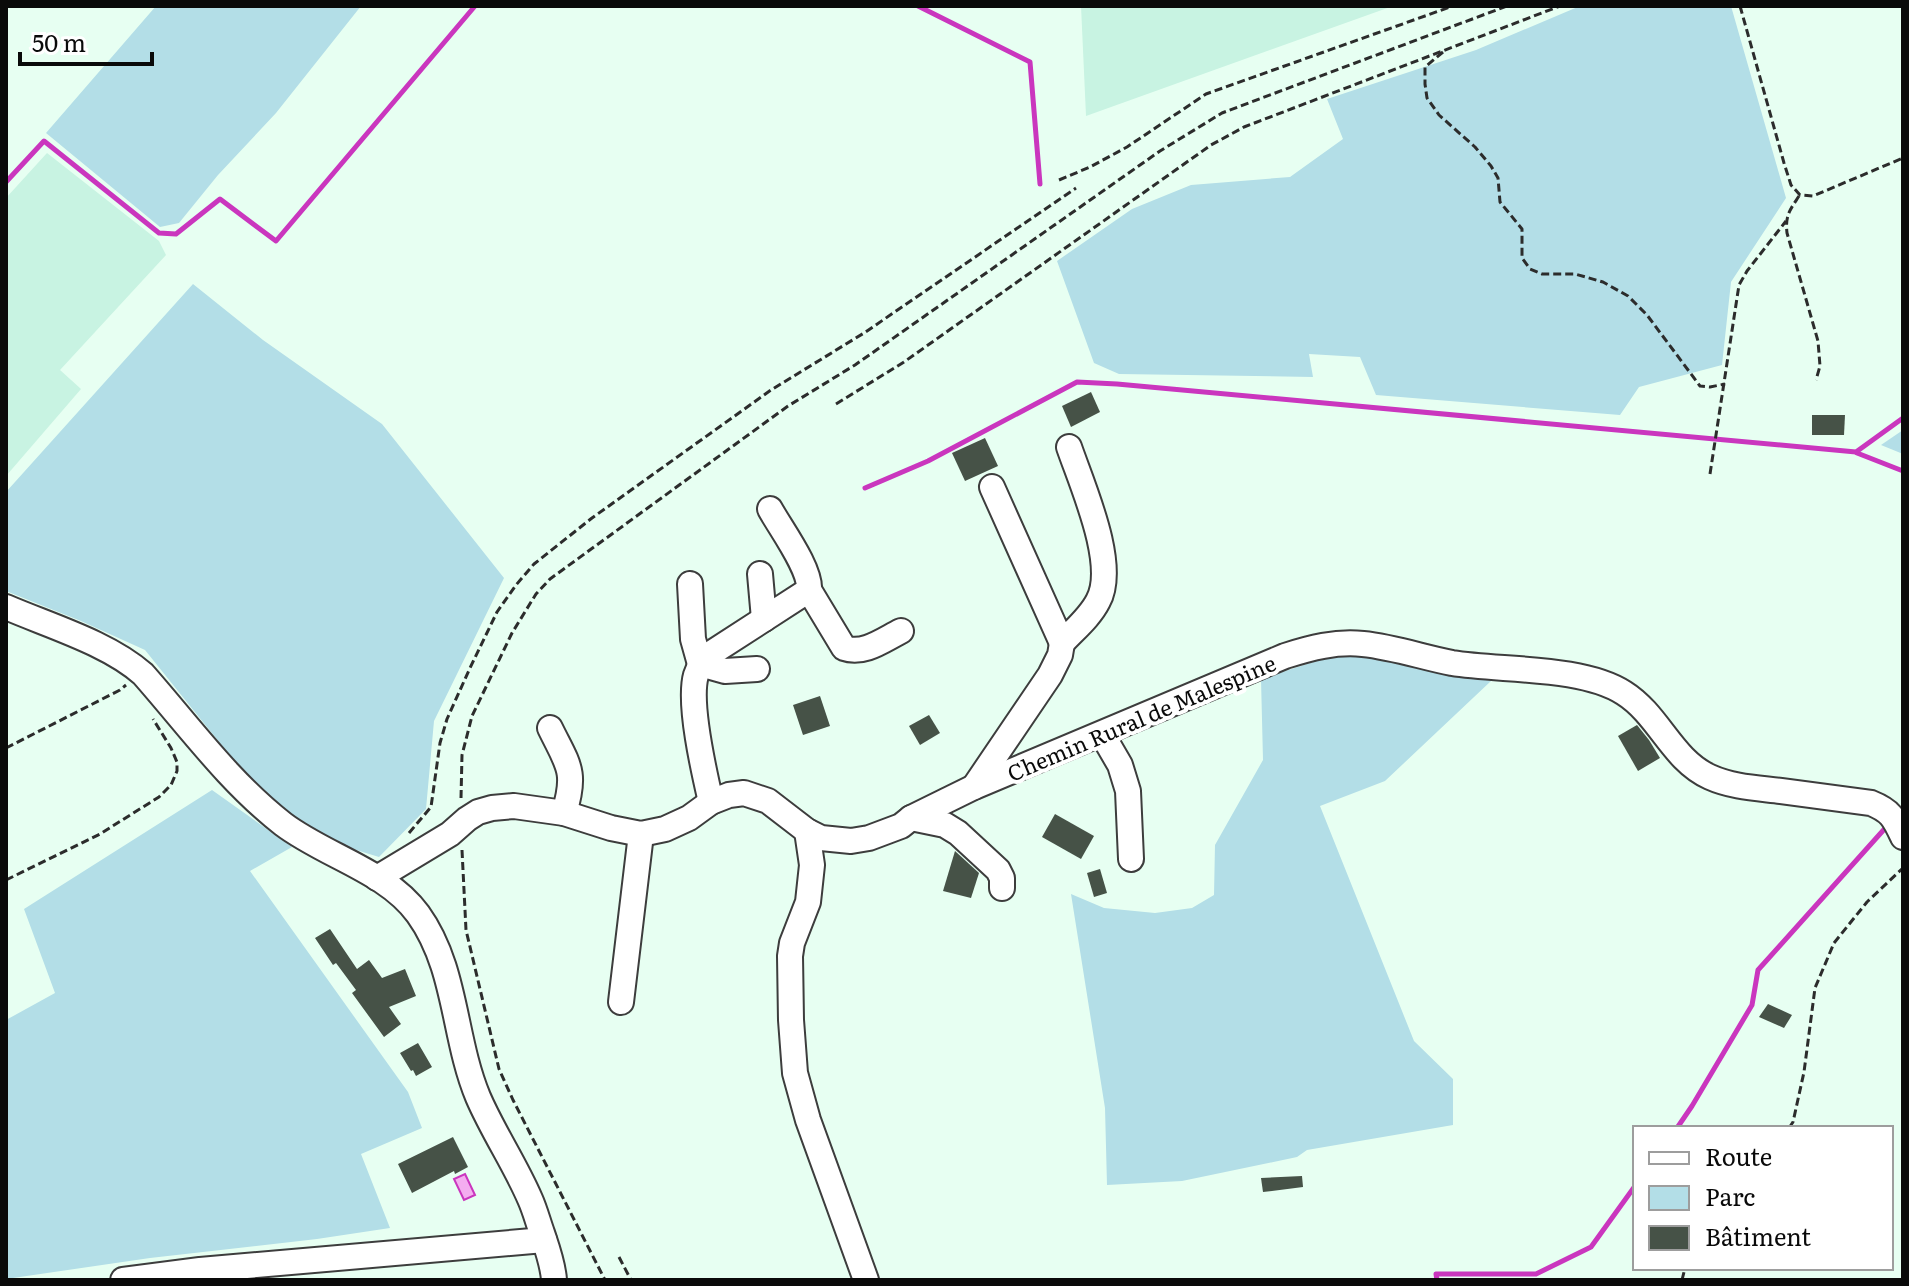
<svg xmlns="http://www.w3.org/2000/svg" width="1909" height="1286" font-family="Literata,serif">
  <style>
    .farmland { fill: #c8f3e2 }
    .green { fill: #b3dee7 }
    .water { fill: #f4adf0; stroke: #ca36be; stroke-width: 2 }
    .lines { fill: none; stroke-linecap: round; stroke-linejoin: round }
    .stream { stroke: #ca36be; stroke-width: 5 }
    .building { fill: #465247 }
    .minor-casing { stroke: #3d3d3d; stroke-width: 28 }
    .path { stroke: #2c2c2c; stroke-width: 3; stroke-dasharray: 8 4; stroke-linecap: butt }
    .minor { stroke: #fff; stroke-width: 24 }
    .labels { text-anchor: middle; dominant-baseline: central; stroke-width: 8; stroke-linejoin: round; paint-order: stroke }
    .street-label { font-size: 22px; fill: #0a0a0a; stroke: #fff }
  </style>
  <rect width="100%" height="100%" fill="#e7fff2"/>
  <g class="farmland">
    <polygon points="1081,6 1393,6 1086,116"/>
    <polygon points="47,153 159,241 166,255 60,370 81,389 6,476 6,198"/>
  </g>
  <g class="green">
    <polygon points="156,6 361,6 276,113 218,175 179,223 160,227 46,133"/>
    <polygon points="1580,6 1731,6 1786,198 1731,282 1722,365 1639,387 1620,415 1376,395 1360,357 1309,354 1313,377 1119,374 1094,363 1057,261 1132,209 1191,185 1290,177 1343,139 1327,99 1476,50"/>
    <polygon points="193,284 263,340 382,424 504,578 434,721 426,809 379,857 327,841 256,788 145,650 81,621 6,591 6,492"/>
    <polygon points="1903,430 1903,454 1881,445"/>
    <polygon points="1335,655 1366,655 1491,681 1385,781 1320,806 1414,1041 1453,1079 1453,1125 1307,1150 1297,1157 1182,1181 1107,1185 1105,1108 1071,894 1104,908 1155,913 1192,908 1214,895 1215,845 1263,760 1261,679"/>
    <polygon points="212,790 292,847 250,871 408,1092 422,1128 361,1154 390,1228 317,1239 150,1258 6,1279 6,1020 55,993 24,909"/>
  </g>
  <polygon class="water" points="465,1174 475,1195 464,1200 454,1179"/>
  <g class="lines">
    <g class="stream">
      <polyline points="918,6 1030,62 1040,184"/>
      <polyline points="6,182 44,141 159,233 176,234 220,199 276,241 475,6"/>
      <polyline points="1857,453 1903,471"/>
      <polyline points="865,488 928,461 1077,382 1117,384 1856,452 1903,418"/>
      <polyline points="1677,1128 1692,1106 1752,1005 1758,970 1888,825"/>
      <polyline points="1437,1280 1436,1274 1536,1274 1591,1247 1635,1186"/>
    </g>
  </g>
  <g class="building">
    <polygon points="1091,392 1100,412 1071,427 1062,406"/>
    <polygon points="1812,415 1845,415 1844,435 1812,435"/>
    <polygon points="985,438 998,466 965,481 952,453"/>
    <polygon points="820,696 830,726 803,735 793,705"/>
    <polygon points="929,715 940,733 920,745 909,726"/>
    <polygon points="1637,725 1649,740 1660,758 1638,771 1618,736"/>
    <polygon points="1055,814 1094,836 1081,859 1042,837"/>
    <polygon points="955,851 979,873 971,898 943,891"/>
    <polygon points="1100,869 1107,893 1094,897 1087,873"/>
    <polygon points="330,929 357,969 369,960 382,978 405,969 416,996 389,1007 401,1024 384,1037 352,993 356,990 336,963 333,965 315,938"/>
    <polygon points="1768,1004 1792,1015 1784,1028 1759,1017"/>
    <polygon points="418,1043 432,1067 416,1076 413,1070 411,1071 400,1053"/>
    <polygon points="453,1137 468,1167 455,1174 454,1171 412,1193 398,1164"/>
    <polygon points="1302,1176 1303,1187 1263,1192 1261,1178"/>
  </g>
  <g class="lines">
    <defs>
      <g id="minor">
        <path d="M992,487L1062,643C1074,630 1090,617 1098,601C1118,565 1082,485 1069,447"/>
        <polyline points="760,574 764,619"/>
        <polyline points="690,584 693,639 700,664 725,671 757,669"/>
        <path d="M809,590L844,648C864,655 883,640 901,631"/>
        <path d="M6,607C50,626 108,643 143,674C188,725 229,782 283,824C325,856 387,871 418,914C457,968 453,1037 478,1097C493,1132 515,1164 530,1199C535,1210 538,1222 542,1233C547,1248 553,1264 554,1280"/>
        <path d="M550,728C568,765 577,771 564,813"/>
        <polyline points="1102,734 1120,765 1128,791 1131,859"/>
        <polyline points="974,787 1050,675 1060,655 1062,643"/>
        <path d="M711,802C704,772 688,703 696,675C699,665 704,660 710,654L809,590C811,569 781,529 770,509"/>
        <polyline points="911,818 945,825 958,833 998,870 1002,878 1002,888"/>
        <polyline points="807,831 812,865 808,902 792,943 790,956 791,1020 795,1073 808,1120 866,1280"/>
        <path d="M377,878L450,834L467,819L478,812L492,808L514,806L564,813L611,828L641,834L665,829L689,818L711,802L729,795L744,793L768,801L807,831L821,838L851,841L869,838L901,826L911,818L974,787L1285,656C1310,648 1336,641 1363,644C1393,647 1422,657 1452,663C1502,671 1582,666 1624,693C1659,715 1672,760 1710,777C1732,787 1757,788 1781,791C1811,795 1841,799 1871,803C1891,811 1894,818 1903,837"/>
        <polyline points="621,1002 641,834"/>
        <polyline points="123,1280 200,1270 544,1240"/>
      </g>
    </defs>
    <use href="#minor" class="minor-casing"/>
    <g class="path">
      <polyline points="1740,6 1784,163 1791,185 1800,195 1813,196 1903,158"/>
      <polyline points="1903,6 1903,7"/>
      <polyline points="1443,52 1425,67 1425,84 1427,98 1439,115 1475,147 1491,166 1498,178 1500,202 1522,229 1522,258 1530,269 1542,274 1575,274 1603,282 1628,296 1647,315 1700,386 1710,387 1725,384"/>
      <polyline points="1059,180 1090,167 1127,147 1206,94 1453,6"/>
      <path d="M1799,196C1790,210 1785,215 1787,233L1818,341L1820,366L1816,380"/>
      <polyline points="836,404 904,362 1211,145 1244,127 1560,6"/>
      <polyline points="1710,474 1739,285 1747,271 1786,221"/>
      <polyline points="6,748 120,690 126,685"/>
      <polyline points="461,798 462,755 472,716 512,633 536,594 550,579 788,406 855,365 1160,151 1222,113 1507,6"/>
      <polyline points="409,833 431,807 440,743 447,719 470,668 497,612 516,585 534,564 592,518 771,390 864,333 1076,188"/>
      <polyline points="462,850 466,930 499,1069 513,1100 605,1280"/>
      <polyline points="6,880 100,834 159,797 171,785 177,771 177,762 171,748 153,719"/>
      <polyline points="1789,1128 1793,1122 1804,1072 1815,988 1834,943 1867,902 1903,868"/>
      <polyline points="619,1257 631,1280"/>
      <polyline points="1682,1280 1685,1268"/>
    </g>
    <use href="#minor" class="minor"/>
  </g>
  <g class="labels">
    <g class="street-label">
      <text transform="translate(1141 717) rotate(-23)">Chemin Rural de Malespine</text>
    </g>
  </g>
  <rect width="1909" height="1286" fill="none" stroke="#0a0a0a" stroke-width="16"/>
  <rect x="1633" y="1126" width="260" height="144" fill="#ffffff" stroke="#9d9d9d" stroke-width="2"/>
  <rect x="1649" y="1152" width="40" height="12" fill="#ffffff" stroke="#9d9d9d" stroke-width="2"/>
  <text x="1705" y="1166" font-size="24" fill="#0a0a0a">Route</text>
  <rect x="1649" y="1186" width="40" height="24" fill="#b3dee7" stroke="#9d9d9d" stroke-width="2"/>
  <text x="1705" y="1206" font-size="24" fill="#0a0a0a">Parc</text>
  <rect x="1649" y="1226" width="40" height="24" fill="#465247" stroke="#9d9d9d" stroke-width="2"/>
  <text x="1705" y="1246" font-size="24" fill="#0a0a0a">Bâtiment</text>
  <path d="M20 52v12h132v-12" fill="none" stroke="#0a0a0a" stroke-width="4"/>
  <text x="32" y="52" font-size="24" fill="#0a0a0a" stroke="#ffffff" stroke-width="6" paint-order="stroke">50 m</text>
</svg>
